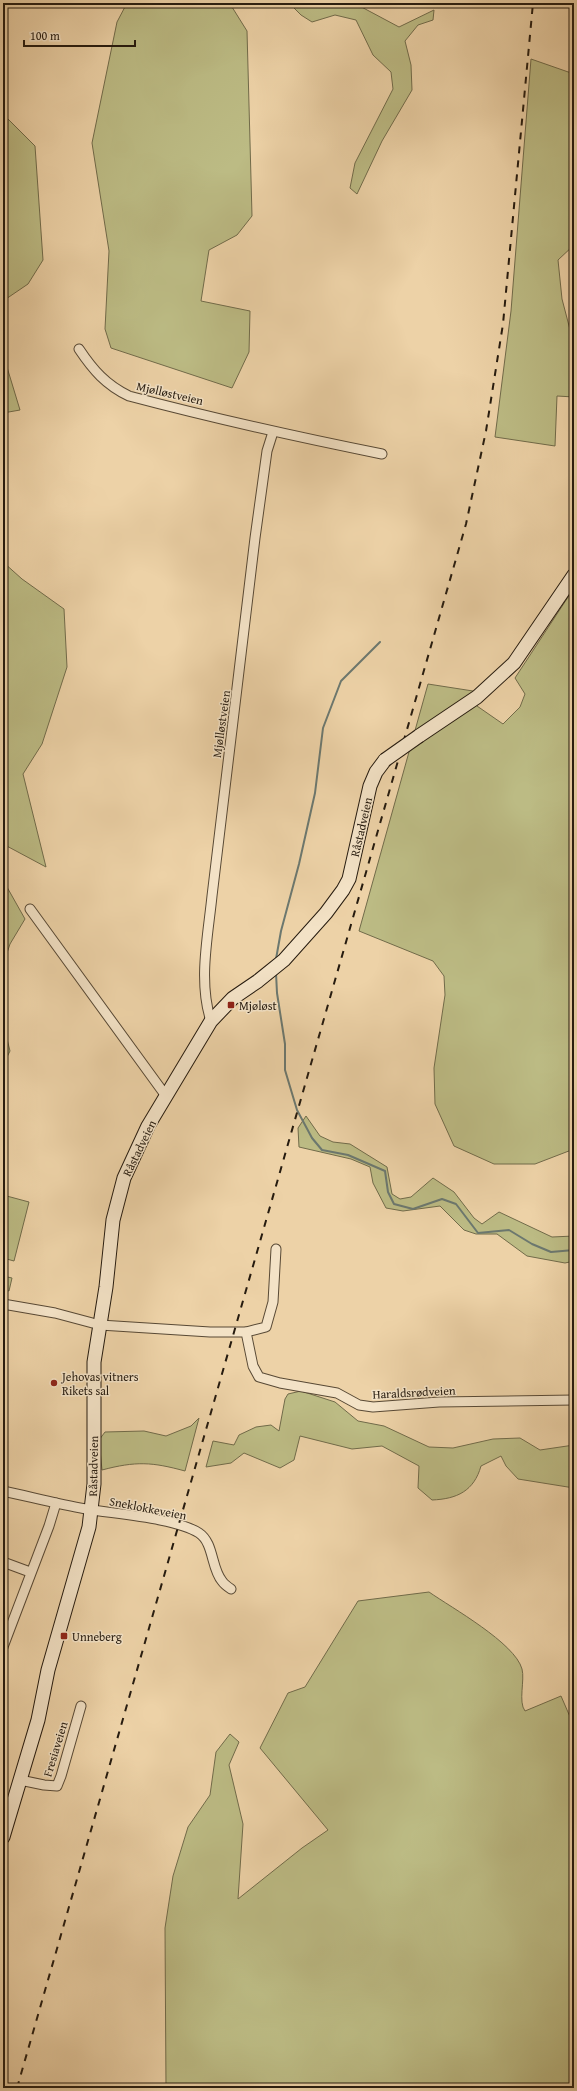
<svg xmlns="http://www.w3.org/2000/svg" width="577" height="2091" font-family="'Gentium Book Plus',serif">
  <style>
    .green { fill: #bcbb84; stroke: #716b4a }
    .lines { fill: none; stroke-linecap: round; stroke-linejoin: round }
    .stream { stroke: #6c786f; stroke-width: 2 }
    .street-casing { stroke: #584935; stroke-width: 11 }
    .secondary-casing { stroke: #261b0f; stroke-width: 15 }
    .street { stroke: #f3e2c6; stroke-width: 9 }
    .secondary { stroke: #f3e2c6; stroke-width: 13 }
    .rail { stroke: #261b0f; stroke-width: 2; stroke-dasharray: 7 7; stroke-linecap: butt }
    .secondary-bridge-casing { stroke: #261b0f; stroke-width: 15; stroke-linecap: butt }
    .secondary-bridge { stroke: #f3e2c6; stroke-width: 13 }
    .poi-dot { fill: #8f2418; stroke: #f3e2c6; stroke-width: 1.5 }
    .labels { text-anchor: middle; dominant-baseline: central; stroke-width: 3; stroke-linejoin: round; paint-order: stroke }
    .street-label { font-size: 12px; fill: #261b0f; stroke: #f3e2c6 }
    .poi-label { font-size: 12px; fill: #261b0f; stroke: #f3e2c6; text-anchor: start }
  </style>
  <rect width="100%" height="100%" fill="#edd2a7"/>
  <filter id="stains"><feTurbulence type="fractalNoise" baseFrequency=".005" numOctaves="4"/><feColorMatrix values="0 0 0 0 .2 0 0 0 0 .09 0 0 0 0 .02 0 0 0 .5 -.17"/></filter>
  <radialGradient id="worn" r=".72"><stop offset=".6" stop-color="#630" stop-opacity="0"/><stop offset="1" stop-color="#630" stop-opacity=".3"/></radialGradient>
  <g class="green">
    <polygon points="127,3 232,3 232,7 247,31 252,216 237,235 209,250 201,301 250,311 249,352 232,388 111,348 105,329 109,251 92,143 117,22"/>
    <polygon points="289,3 354,3 399,27 434,10 433,20 418,25 405,41 411,65 412,90 382,141 357,194 350,188 355,163 393,89 391,72 373,55 356,20 335,15 312,22 301,15"/>
    <polygon points="531,59 574,74 574,245 558,260 562,299 574,345 574,397 557,396 555,446 495,437 511,311"/>
    <polygon points="3,114 35,146 43,260 28,284 3,301"/>
    <polygon points="3,354 20,410 3,413"/>
    <polygon points="3,562 22,579 64,609 67,667 42,744 23,774 46,867 3,844"/>
    <polygon points="574,588 574,1149 535,1164 494,1164 454,1146 435,1104 434,1068 445,995 444,976 433,961 359,931 428,684 473,691 477,706 503,724 520,707 525,694 515,678"/>
    <polygon points="3,880 25,919 10,944 3,965"/>
    <polygon points="3,1023 10,1051 3,1065"/>
    <polygon points="306,1116 320,1136 333,1142 350,1144 387,1167 392,1194 400,1199 411,1197 433,1178 454,1192 474,1218 482,1224 499,1212 552,1237 574,1236 574,1261 565,1263 527,1256 497,1234 476,1234 464,1230 440,1206 403,1211 386,1208 373,1183 370,1167 351,1159 299,1147 298,1128"/>
    <polygon points="3,1195 29,1202 14,1261 3,1258"/>
    <polygon points="3,1276 12,1278 9,1291 3,1289"/>
    <path d="M301,1391L335,1402L358,1421L384,1426L429,1447L453,1448L493,1439L520,1438L540,1450L574,1445V1488L518,1479L506,1466L501,1456L481,1466C474,1491 457,1499 432,1500L418,1488L419,1466L382,1446L352,1449L300,1436L294,1460L280,1468L244,1453L231,1463L206,1467L213,1441L234,1445L239,1435L256,1427L271,1425L279,1431L285,1399L288,1394Z"/>
    <path d="M199,1418L185,1471C152,1462 136,1461 102,1470L99,1440L105,1432L144,1431L166,1436L191,1426Z"/>
    <path d="M429,1592C452,1608 515,1643 522,1669C525,1680 518,1702 525,1711L561,1696L574,1726V2088H166L165,1928L173,1876L188,1827L210,1795L216,1752L230,1734L239,1742L229,1765L243,1824L238,1899L302,1848L328,1830L260,1748L288,1693L305,1687L358,1601Z"/>
  </g>
  <g class="lines">
    <g class="stream">
      <polyline points="276,959 281,931 299,864 315,793 323,728 341,681 380,642"/>
      <polyline points="276,973 277,993 285,1044 285,1070 297,1110 312,1138 322,1150 348,1155 385,1171 388,1192 394,1204 413,1209 442,1199 456,1204 478,1233 509,1230 532,1244 551,1252 574,1250"/>
    </g>
    <defs>
      <g id="street">
        <path d="M79,349C93,370 106,385 129,396C212,418 297,437 382,454"/>
        <polyline points="30,909 166,1096"/>
        <path d="M211,1021C198,982 208,936 212,896L255,538L267,451L273,432"/>
        <polyline points="3,1304 55,1313 100,1325 210,1332 246,1332 253,1366 259,1377 280,1383 337,1393 359,1405 373,1407 439,1402 574,1400"/>
        <polyline points="246,1332 266,1327 273,1302 276,1249"/>
        <path d="M3,1491C31,1497 58,1504 86,1509C115,1514 176,1518 199,1533C214,1543 211,1568 222,1581C224,1584 228,1587 231,1589"/>
        <polyline points="3,1562 30,1572"/>
        <polyline points="3,1647 49,1526 56,1503"/>
        <polyline points="20,1780 44,1785 57,1786 61,1776 81,1706"/>
      </g>
      <g id="secondary">
        <polyline points="419,736 477,697 514,663 574,575"/>
        <polyline points="3,1837 38,1720 48,1670 89,1527 94,1484 94,1362 106,1287 113,1220 124,1178 148,1126 211,1021 233,998 258,981 284,960 326,913 343,890 349,879 370,786 376,772 385,760"/>
      </g>
    </defs>
    <use href="#street" class="street-casing"/>
    <use href="#secondary" class="secondary-casing"/>
    <use href="#street" class="street"/>
    <use href="#secondary" class="secondary"/>
    <polyline class="rail" points="17,2088 466,524 486,431 503,324 533,3"/>
    <defs>
      <polyline id="secondary-bridge" points="385,760 419,736"/>
    </defs>
    <use href="#secondary-bridge" class="secondary-bridge-casing"/>
    <use href="#secondary-bridge" class="secondary-bridge"/>
  </g>
  <g class="poi-dot">
    <rect x="227" y="1001" width="8" height="8" rx="2"/>
    <circle cx="54" cy="1383" r="4"/>
    <rect x="60" y="1632" width="8" height="8" rx="2"/>
  </g>
  <g class="labels">
    <g class="street-label">
      <text transform="translate(170 393) rotate(13)">Mjølløstveien</text>
      <text transform="translate(221 724) rotate(-82)">Mjølløstveien</text>
      <text transform="translate(361 827) rotate(-77)">Råstadveien</text>
      <text transform="translate(139 1148) rotate(-64)">Råstadveien</text>
      <text transform="translate(414 1392) rotate(-3)">Haraldsrødveien</text>
      <text transform="translate(93 1466) rotate(-89)">Råstadveien</text>
      <text transform="translate(148 1508) rotate(11)">Sneklokkeveien</text>
      <text transform="translate(55 1749) rotate(-73)">Fresiaveien</text>
    </g>
    <g class="poi-label">
      <text x="239" y="1005">Mjøløst</text>
      <text x="62" y="1376">Jehovas vitners<tspan x="62" dy="14">Rikets sal</tspan></text>
      <text x="72" y="1636">Unneberg</text>
    </g>
  </g>
  <rect width="577" height="2091" fill="none" stroke="#edd2a7" stroke-width="16"/>
  <rect x="4" y="4" width="569" height="2083" fill="none" stroke="#261b0f" stroke-width="2"/>
  <rect x="8" y="8" width="561" height="2075" fill="none" stroke="#261b0f"/>
  <path d="M24 40v6h111v-6" fill="none" stroke="#261b0f" stroke-width="2"/>
  <text x="30" y="40" font-size="12" fill="#261b0f" stroke="#f3e2c6" stroke-width="3" paint-order="stroke">100 m</text>
  <rect width="100%" height="100%" filter="url(#stains)"/>
  <rect width="100%" height="100%" fill="url(#worn)"/>
</svg>
